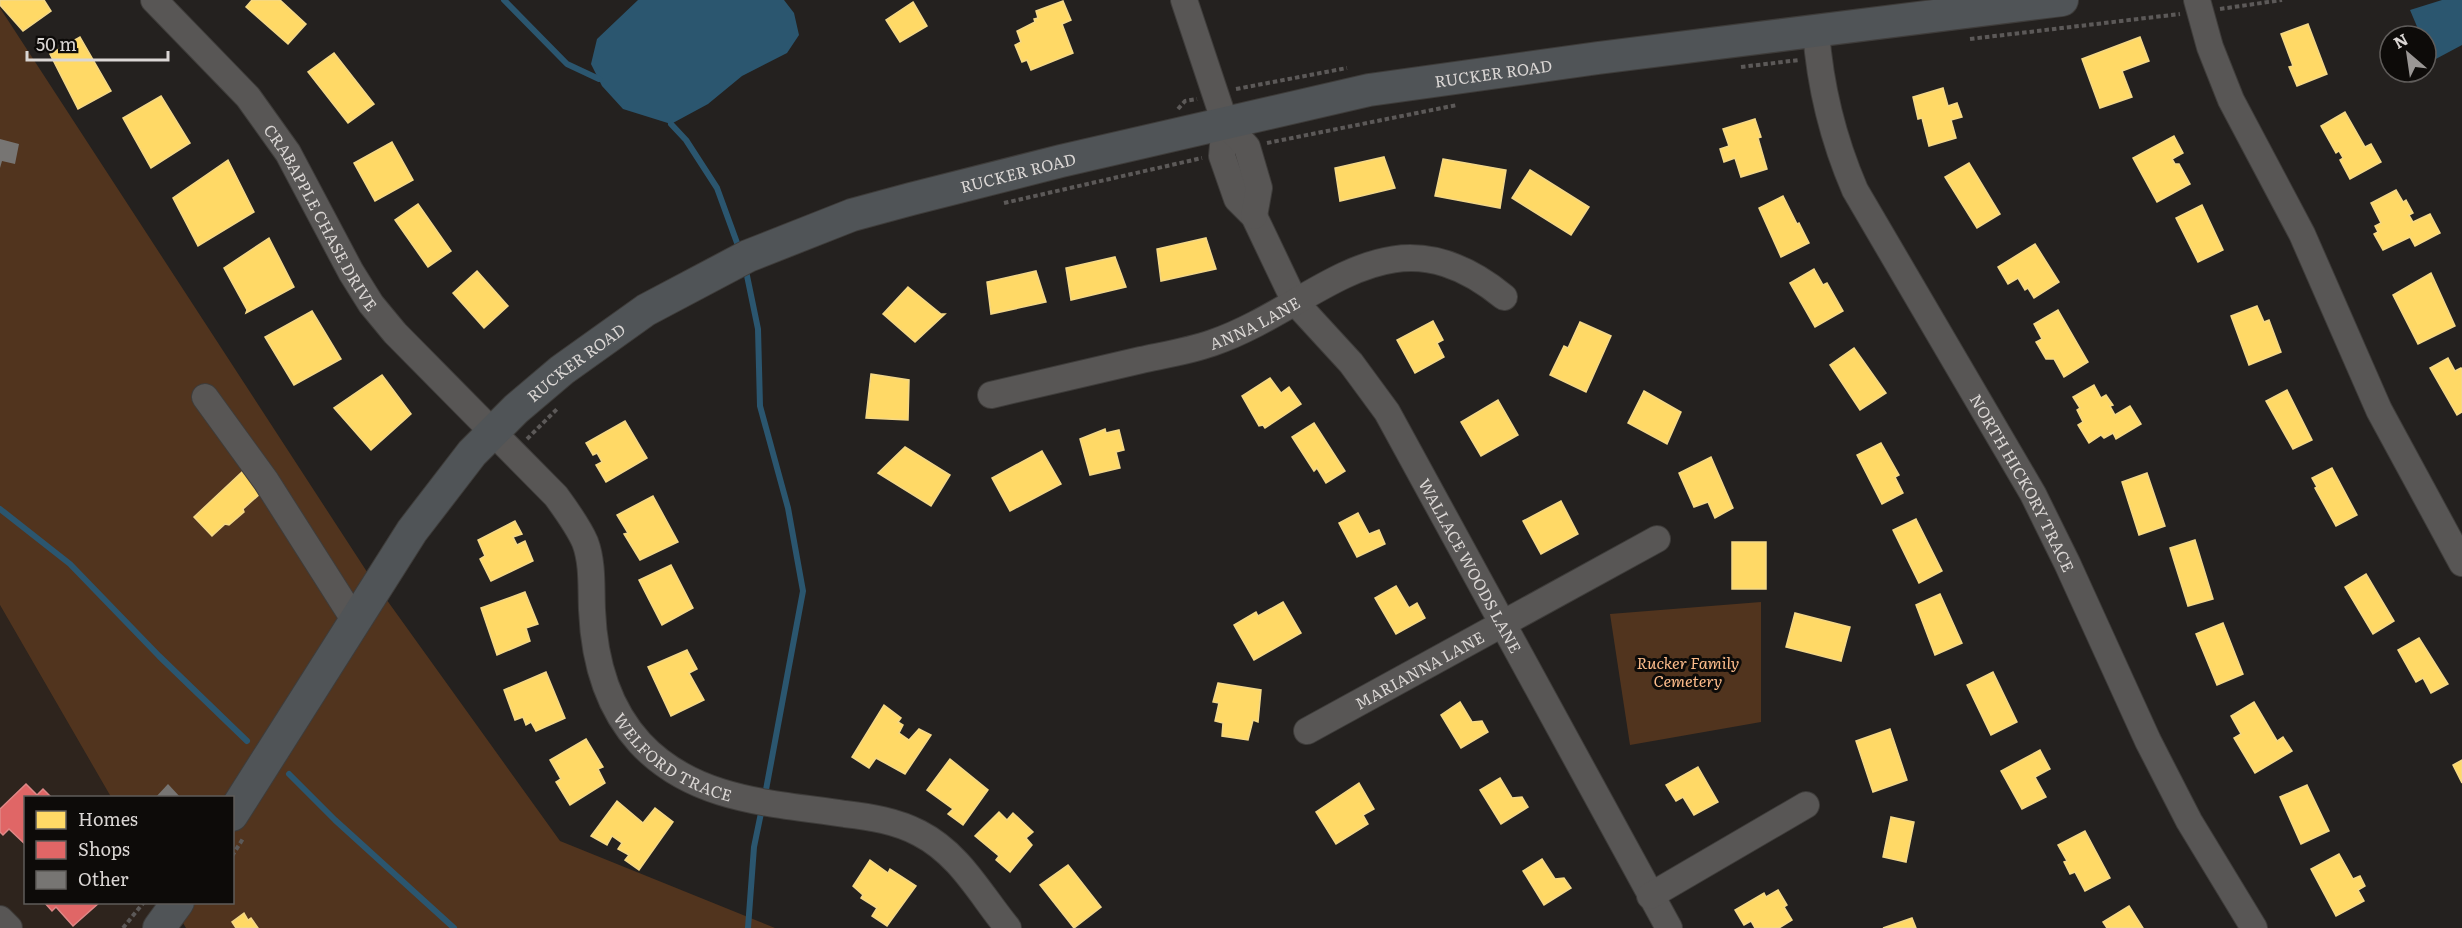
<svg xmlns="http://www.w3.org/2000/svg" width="2462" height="928" font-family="Literata,serif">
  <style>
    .built { fill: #2e241d }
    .green { fill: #51341e }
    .water { fill: #2b566f }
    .homes { fill: #ffd966; stroke: #f4d887; stroke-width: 1.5 }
    .shops { fill: #e06666; stroke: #de8887; stroke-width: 1.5 }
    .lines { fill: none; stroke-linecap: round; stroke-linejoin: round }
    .stream { stroke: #2b566f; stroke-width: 6 }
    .building { fill: #777573 }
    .minor-casing { stroke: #3e3c3a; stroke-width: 28 }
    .major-casing { stroke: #3e3c3a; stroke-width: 34 }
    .path { stroke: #5c5958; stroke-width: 4; stroke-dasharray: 4.5 3; stroke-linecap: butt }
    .minor { stroke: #585655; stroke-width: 26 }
    .major { stroke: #505457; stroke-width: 32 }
    .labels { text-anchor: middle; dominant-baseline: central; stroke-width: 6; stroke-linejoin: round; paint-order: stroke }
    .street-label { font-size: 16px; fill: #dad6d4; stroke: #0d0b09 }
    .park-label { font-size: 16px; font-style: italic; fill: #fdbc8b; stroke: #0d0b09 }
  </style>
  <rect width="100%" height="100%" fill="#24211f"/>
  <polygon class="built" points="0,605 111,797 26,798 26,902 171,903 184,924 179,928 0,928"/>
  <g class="green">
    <polygon points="0,8 371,578 560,841 775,928 186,928 171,903 232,902 232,798 111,797 0,605"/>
    <polygon points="1761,602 1761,722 1630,745 1610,614"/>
  </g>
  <g class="water">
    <polygon points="638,0 784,0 794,13 799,35 787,53 742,76 708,104 671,124 623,109 602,86 591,64 597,39"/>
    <polygon points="2442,0 2462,0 2462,45 2432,61 2426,47 2426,36 2421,36 2410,10"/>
  </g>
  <g class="homes">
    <polygon points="0,0 44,0 51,11 23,31 0,5"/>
    <polygon points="252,0 280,0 306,24 288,44 246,7"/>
    <polygon points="1063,1 1071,20 1062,24 1073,53 1031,70 1027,60 1022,62 1015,45 1021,42 1017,31 1035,22 1034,19 1038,18 1036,11"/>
    <polygon points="913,2 927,26 900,42 886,20"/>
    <polygon points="2308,24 2327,74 2297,86 2289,67 2293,66 2281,34"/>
    <polygon points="80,37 111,91 78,109 50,54"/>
    <polygon points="2140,37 2149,61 2122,71 2132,97 2100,108 2082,59"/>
    <polygon points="334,53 374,104 348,123 308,72"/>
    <polygon points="1943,88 1948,106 1957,103 1962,117 1951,120 1956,138 1929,146 1922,118 1918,119 1913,97"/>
    <polygon points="161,96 190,143 151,168 123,118"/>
    <polygon points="2345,112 2365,147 2371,144 2381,162 2350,179 2340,160 2343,158 2339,151 2336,153 2321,126"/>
    <polygon points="1755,119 1761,137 1758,138 1767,169 1741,177 1735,158 1724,162 1720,149 1729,146 1723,129"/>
    <polygon points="2174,136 2183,153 2172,159 2175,164 2179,164 2190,184 2157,202 2133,158"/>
    <polygon points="392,142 413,180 375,201 354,163"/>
    <polygon points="1384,157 1395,188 1340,201 1335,168"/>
    <polygon points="1443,159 1506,170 1500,208 1435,196"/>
    <polygon points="228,160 254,212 198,246 173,198"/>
    <polygon points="1969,163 2000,214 1977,228 1945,177"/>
    <polygon points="1530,170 1589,207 1571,235 1512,198"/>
    <polygon points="2396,190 2403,202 2406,200 2413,213 2409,215 2413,222 2430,214 2440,233 2415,246 2410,237 2383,250 2374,234 2378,232 2375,226 2381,223 2371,203"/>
    <polygon points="1783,196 1797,224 1799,223 1809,243 1781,257 1759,208"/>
    <polygon points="418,204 451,251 428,267 395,220"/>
    <polygon points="2202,205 2223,250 2198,262 2176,218"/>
    <polygon points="269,238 294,287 246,313 247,310 224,268"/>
    <polygon points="1206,238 1216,269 1161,281 1157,249"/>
    <polygon points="2035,244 2059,282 2034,298 2028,288 2025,290 2018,278 2008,284 1998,267"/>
    <polygon points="1115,257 1126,287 1071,300 1066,268"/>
    <polygon points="1814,269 1823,285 1827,283 1843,311 1815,327 1790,283"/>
    <polygon points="477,271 508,306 484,328 453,293"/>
    <polygon points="1036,271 1046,302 991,314 987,282"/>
    <polygon points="2431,273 2455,326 2418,344 2393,295"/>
    <polygon points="908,287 941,314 945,314 915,342 883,314"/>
    <polygon points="2257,306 2264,322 2269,320 2281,352 2249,365 2231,316"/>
    <polygon points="2058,310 2088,362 2064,377 2054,359 2046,359 2036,342 2042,339 2034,324"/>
    <polygon points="312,311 341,359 294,385 265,337"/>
    <polygon points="1433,321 1443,340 1437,343 1444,357 1415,373 1397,340"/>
    <polygon points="1580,322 1611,336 1586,392 1550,375 1564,346 1568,348"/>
    <polygon points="1854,348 1886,393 1860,410 1830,365"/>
    <polygon points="2448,358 2455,371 2461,368 2462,369 2462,412 2457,415 2430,368"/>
    <polygon points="871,374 909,380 908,420 866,418"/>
    <polygon points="382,375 411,414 371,450 334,408"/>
    <polygon points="1270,378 1281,393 1289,387 1301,404 1265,428 1263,425 1259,426 1242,396"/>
    <polygon points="2094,385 2101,398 2106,395 2113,405 2110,406 2115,415 2130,406 2141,424 2116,439 2113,433 2104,438 2101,435 2089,443 2078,425 2083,422 2077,410 2080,408 2073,397"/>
    <polygon points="2287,390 2312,440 2293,449 2266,401"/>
    <polygon points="1644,391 1681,412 1667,444 1628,423"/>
    <polygon points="1498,400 1518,435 1481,456 1461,422"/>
    <polygon points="625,421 647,458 606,482 596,465 602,462 597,453 593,455 586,443"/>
    <polygon points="1314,423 1345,471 1326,483 1317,468 1314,471 1292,437"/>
    <polygon points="1105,429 1106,433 1119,430 1124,450 1116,452 1120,468 1090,475 1080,439"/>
    <polygon points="1881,443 1899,475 1895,477 1903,493 1882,504 1857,455"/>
    <polygon points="905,447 950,475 931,506 878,473"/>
    <polygon points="1042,451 1061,484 1010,511 992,478"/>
    <polygon points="1711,457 1733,508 1715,518 1708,502 1694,507 1679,473"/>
    <polygon points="2332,468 2357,515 2336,526 2315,488 2317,487 2312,478"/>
    <polygon points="243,471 262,492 243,509 244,512 229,525 225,524 212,536 194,517"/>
    <polygon points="2147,473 2165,526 2139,535 2122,482"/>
    <polygon points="653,496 678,542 640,560 624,534 628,533 617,515"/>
    <polygon points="1561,501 1578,534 1541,554 1523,521"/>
    <polygon points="1358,513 1369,534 1379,530 1385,544 1357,557 1339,523"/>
    <polygon points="1916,519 1942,571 1919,583 1893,530"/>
    <polygon points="515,521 522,534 513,537 517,545 525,541 533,561 491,581 480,559 485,556 478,540"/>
    <polygon points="2195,540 2213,599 2188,606 2170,548"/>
    <rect x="1732" y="542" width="34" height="47"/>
    <polygon points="671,565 693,608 662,625 639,580"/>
    <polygon points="2366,574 2394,621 2373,634 2345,587"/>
    <polygon points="1396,586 1409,608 1417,603 1425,618 1396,634 1375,598"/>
    <polygon points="525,592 538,624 526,628 530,641 497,655 481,608"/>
    <polygon points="1940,594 1962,643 1935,655 1916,605"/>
    <polygon points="1283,602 1301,633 1254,660 1234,625 1256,612 1258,616"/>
    <polygon points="1795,613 1850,627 1841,661 1786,647"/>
    <polygon points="2223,623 2243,674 2217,685 2196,634"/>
    <polygon points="2419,638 2448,684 2431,693 2423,678 2416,682 2398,650"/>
    <polygon points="687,650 697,669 689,673 704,700 671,716 648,667"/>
    <polygon points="546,672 565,718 536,731 531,722 526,725 523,717 515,720 504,690"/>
    <polygon points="1993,672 2017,722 1991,735 1967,685"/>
    <polygon points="1218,683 1261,690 1258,722 1253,720 1248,740 1222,736 1223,723 1215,721 1219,703 1213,702"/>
    <polygon points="1460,702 1472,722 1482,721 1488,732 1461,748 1441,715"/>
    <polygon points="2254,702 2277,741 2283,737 2292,751 2255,773 2234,738 2241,734 2231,716"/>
    <polygon points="884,705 901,718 898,722 903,725 899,733 909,740 919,729 931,735 905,774 876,758 869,768 852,757"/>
    <polygon points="1890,729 1907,780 1873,792 1856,741"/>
    <polygon points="586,739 603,767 598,769 605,783 570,805 556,782 561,779 550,760"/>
    <polygon points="2040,750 2050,769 2035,777 2046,797 2022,809 2001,771"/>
    <polygon points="950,759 988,790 963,825 948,814 953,809 927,790"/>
    <polygon points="2462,760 2462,783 2453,765"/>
    <polygon points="1698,767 1718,802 1694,815 1683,797 1676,801 1666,785"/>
    <polygon points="1500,778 1512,798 1522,797 1528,807 1501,824 1480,790"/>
    <polygon points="1359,783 1374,809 1363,815 1368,824 1336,844 1316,812"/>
    <polygon points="2307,785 2329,831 2301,844 2280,797"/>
    <polygon points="617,801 643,823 655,808 673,822 639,870 625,860 629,855 618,849 622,843 612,836 607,845 591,836"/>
    <polygon points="999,812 1007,820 1013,813 1033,832 1026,838 1032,845 1010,872 996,860 999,856 975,836"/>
    <polygon points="1891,817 1914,822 1906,862 1883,857"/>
    <polygon points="2085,831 2110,878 2085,891 2075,872 2070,874 2064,862 2067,861 2058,845"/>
    <polygon points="2339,854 2353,879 2360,876 2365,886 2358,890 2364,901 2336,916 2311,869"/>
    <polygon points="1542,859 1555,879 1564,878 1571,888 1544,905 1523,871"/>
    <polygon points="870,860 888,873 890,869 916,886 887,926 872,916 877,908 861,898 863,895 853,886"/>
    <polygon points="1068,865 1101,907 1074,928 1040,885"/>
    <polygon points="1778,890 1787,905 1784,907 1792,920 1779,928 1755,928 1751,921 1744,925 1735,910 1764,893 1766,897"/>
    <polygon points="2129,906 2143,928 2107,928 2103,922"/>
    <polygon points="244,913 248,920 251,918 258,928 236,928 232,922"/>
    <polygon points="1912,918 1916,928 1883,928"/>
  </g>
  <g class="shops">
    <polygon points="26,784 37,795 43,789 52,798 26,798 26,845 9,829 3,835 0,832 0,809"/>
    <polygon points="44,902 100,902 73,926 56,907 52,911"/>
  </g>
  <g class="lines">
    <g class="stream">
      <polyline points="504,0 567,64 599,79"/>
      <polyline points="671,124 686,140 717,188 740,251"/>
      <polyline points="745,266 758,329 760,406 788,508 803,591 765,795"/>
      <polyline points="0,509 70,564 159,656 247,741"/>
      <polyline points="289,774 335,820 454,928"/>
      <polyline points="748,928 754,847 762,808"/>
    </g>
  </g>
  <g class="building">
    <polygon points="0,139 19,144 15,164 2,161 0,168"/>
    <polygon points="168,784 181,798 155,798"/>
  </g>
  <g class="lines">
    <defs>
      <g id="minor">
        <path id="s1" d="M154,0L248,97L288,153L351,272L371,304L395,333L556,496C567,511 578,526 585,542C593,563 591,588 592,610C594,658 607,707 640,743C694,801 772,803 845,814C871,817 896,821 919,833C960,854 980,894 1008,928"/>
        <path id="s2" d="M1184,0L1225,123L1222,156L1237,199L1254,216L1295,302L1351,363L1387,412L1669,928"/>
        <polyline points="2197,0 2210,47 2231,100 2302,234 2379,410 2462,563"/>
        <path id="s3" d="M1816,31C1820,86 1833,139 1855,190L2033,494L2067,563L2148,741L2189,821L2254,928"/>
        <polyline points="1225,123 1247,147 1259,188 1254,216"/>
        <path id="s4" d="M991,395C1041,383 1091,372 1141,360C1164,355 1189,351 1212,343C1319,306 1389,202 1504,297"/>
        <polyline points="205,397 266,481 355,621"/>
        <path id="s5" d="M1307,731L1657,539"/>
        <polyline points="1650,896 1806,805"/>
        <polyline points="0,919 9,928"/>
      </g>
      <g id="major">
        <path id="s6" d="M232,815L412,531L472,453L516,409L562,370L646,310L748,256L852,215L911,199L1061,161L1369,90L1598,58L2062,0"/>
        <polyline points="159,928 178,902"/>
      </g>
    </defs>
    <use href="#minor" class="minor-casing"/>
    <use href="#major" class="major-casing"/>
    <g class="path">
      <polyline points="2220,9 2282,0"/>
      <polyline points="1970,39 2180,14"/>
      <polyline points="1741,67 1799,60"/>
      <polyline points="1236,89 1347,68"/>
      <polyline points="1178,109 1185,101 1197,99"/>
      <polyline points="1267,143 1457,105"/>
      <polyline points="1004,203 1202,158"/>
      <polyline points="527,439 558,408"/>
      <polyline points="232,856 244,837"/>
      <polyline points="123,928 144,902"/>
    </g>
    <use href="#minor" class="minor"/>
    <use href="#major" class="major"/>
  </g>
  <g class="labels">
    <g class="street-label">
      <text stroke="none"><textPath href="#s6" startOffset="1545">RUCKER ROAD</textPath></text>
      <text stroke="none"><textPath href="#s6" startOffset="1059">RUCKER ROAD</textPath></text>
      <text stroke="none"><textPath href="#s1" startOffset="276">CRABAPPLE CHASE DRIVE</textPath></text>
      <text stroke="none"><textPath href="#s4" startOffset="274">ANNA LANE</textPath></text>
      <text stroke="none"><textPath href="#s6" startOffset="573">RUCKER ROAD</textPath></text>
      <text stroke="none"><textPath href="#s3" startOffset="502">NORTH HICKORY TRACE</textPath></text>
      <text stroke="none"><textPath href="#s2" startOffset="646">WALLACE WOODS LANE</textPath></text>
      <text stroke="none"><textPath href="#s5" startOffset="128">MARIANNA LANE</textPath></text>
      <text stroke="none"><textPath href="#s1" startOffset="946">WELFORD TRACE</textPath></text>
    </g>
    <g class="park-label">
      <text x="1688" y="662">Rucker Family<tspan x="1688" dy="18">Cemetery</tspan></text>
    </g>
  </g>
  <rect x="24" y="796" width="210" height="108" fill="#0d0b09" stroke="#5f5c5a" stroke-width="1.5"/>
  <rect x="36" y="811" width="30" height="18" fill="#ffd966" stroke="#5f5c5a" stroke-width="1.5"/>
  <text x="78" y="826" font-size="18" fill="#dad6d4">Homes</text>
  <rect x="36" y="841" width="30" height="18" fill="#e06666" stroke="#5f5c5a" stroke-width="1.5"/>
  <text x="78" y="856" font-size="18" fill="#dad6d4">Shops</text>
  <rect x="36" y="871" width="30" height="18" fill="#777573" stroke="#5f5c5a" stroke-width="1.5"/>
  <text x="78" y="886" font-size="18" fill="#dad6d4">Other</text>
  <g transform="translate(2408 54) rotate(331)"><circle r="28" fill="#0d0b09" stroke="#5f5c5a" stroke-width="1.5"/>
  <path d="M0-4.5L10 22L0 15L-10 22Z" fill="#9a9795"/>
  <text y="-9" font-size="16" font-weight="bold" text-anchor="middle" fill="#dad6d4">N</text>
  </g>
  <path d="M27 51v9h141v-9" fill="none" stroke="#dad6d4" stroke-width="3"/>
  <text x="36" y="51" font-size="18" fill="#dad6d4" stroke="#0d0b09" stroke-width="4.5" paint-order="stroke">50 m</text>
</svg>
